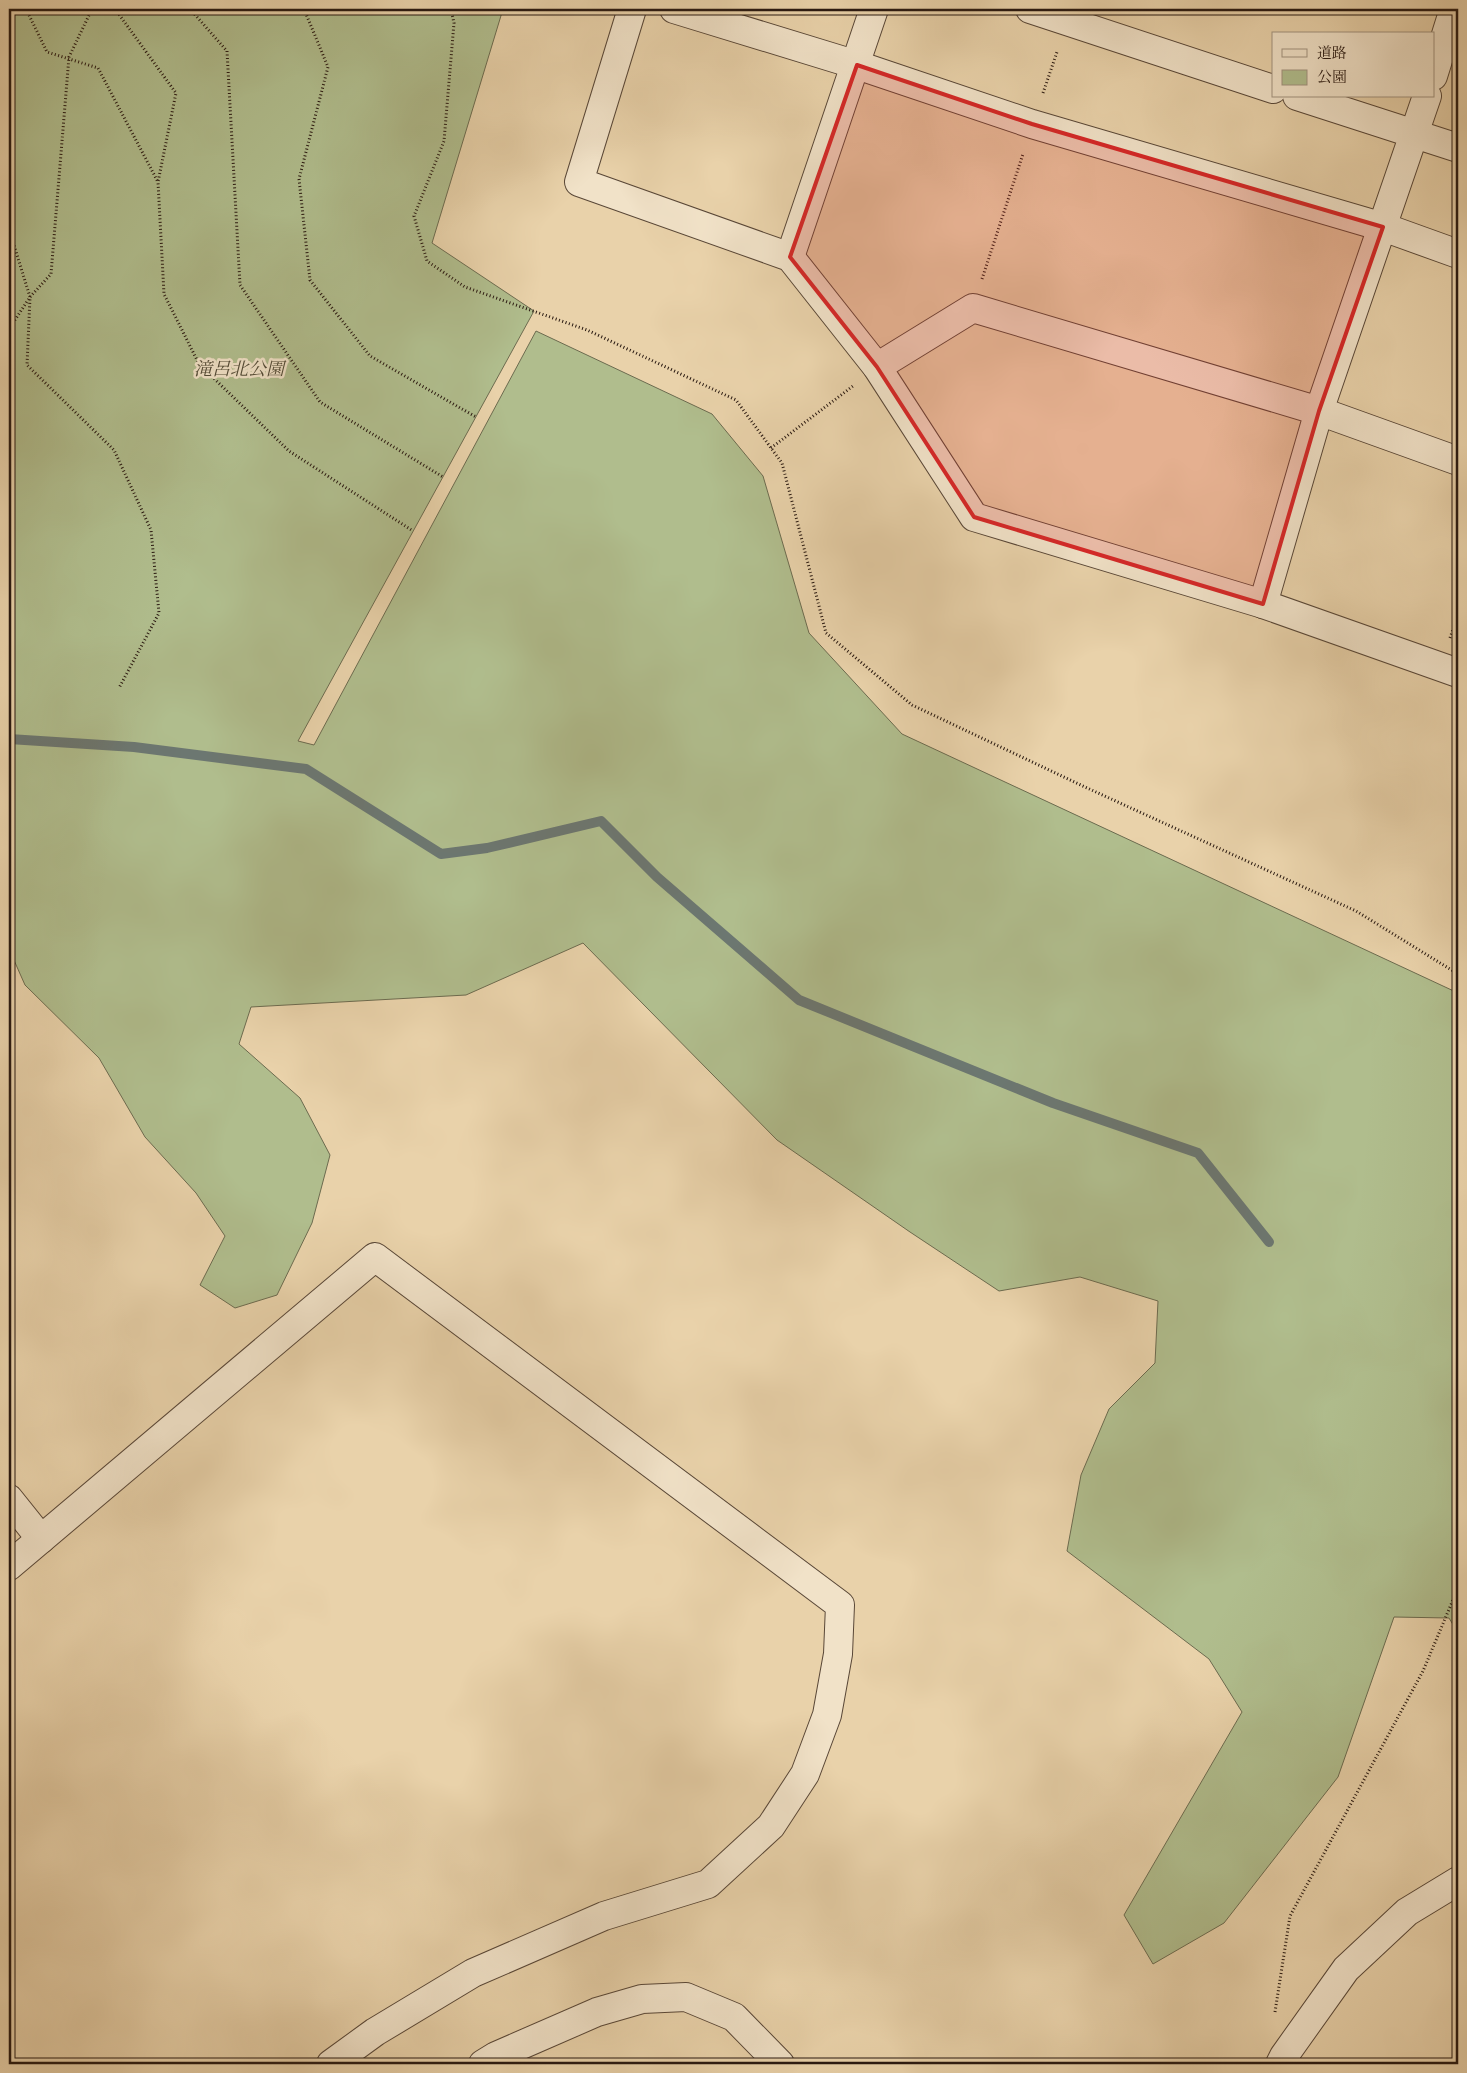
<svg xmlns="http://www.w3.org/2000/svg" width="1467" height="2073" font-family="'IM FELL Great Primer','Noto Serif JP',serif">
  <style>
    .green { fill: #b0bd8d; stroke: #6c6b4f }
    .lines { fill: none; stroke-linecap: round; stroke-linejoin: round }
    .stream { stroke: #6c7771; stroke-width: 10 }
    .minor-casing { stroke: #594737; stroke-width: 30 }
    .path { stroke: #291911; stroke-width: 3; stroke-dasharray: 1 2.5; stroke-linecap: butt }
    .minor { stroke: #f1e2c8; stroke-width: 28 }
    .marked { fill: #d62828; fill-opacity: 0.2; stroke: #d62828; stroke-width: 4; stroke-linejoin: round }
    .labels { text-anchor: middle; dominant-baseline: central; stroke-width: 5; stroke-linejoin: round; paint-order: stroke }
    .park-label { font-size: 18px; font-style: italic; fill: #524a36; stroke: #f1e2c8 }
  </style>
  <rect width="100%" height="100%" fill="#e9d2aa"/>
  <filter id="stains"><feTurbulence type="fractalNoise" baseFrequency=".004" numOctaves="4"/><feColorMatrix values="0 0 0 0 .2 0 0 0 0 .09 0 0 0 0 .02 0 0 0 .5 -.17"/></filter>
  <radialGradient id="worn" r=".72"><stop offset=".6" stop-color="#630" stop-opacity="0"/><stop offset="1" stop-color="#630" stop-opacity=".3"/></radialGradient>
  <polygon class="green" points="9,9 503,9 432,243 534,311 298,741 314,745 536,331 712,414 763,476 809,633 902,734 1458,993 1458,1633 1449,1618 1394,1617 1338,1777 1224,1923 1153,1964 1124,1915 1242,1712 1209,1659 1067,1551 1081,1475 1109,1409 1155,1363 1158,1301 1080,1277 999,1291 910,1232 777,1140 583,943 466,995 251,1007 239,1044 300,1098 330,1155 312,1223 277,1295 235,1308 200,1285 225,1236 196,1193 145,1137 99,1058 25,985 9,949"/>
  <g class="lines">
    <polyline class="stream" points="9,739 134,747 306,769 441,854 487,848 601,821 657,877 799,1000 1053,1103 1198,1153 1269,1242"/>
    <defs>
      <g id="minor">
        <polyline points="632,9 579,182 790,257 877,367 974,517 1263,604 1458,673"/>
        <polyline points="674,9 857,65 1032,124 1383,227 1458,254"/>
        <polyline points="1030,9 1273,89"/>
        <polyline points="1433,76 1454,9"/>
        <polyline points="1297,96 1458,148"/>
        <polyline points="790,257 874,9"/>
        <polyline points="877,367 973,308 1319,411 1458,461"/>
        <polyline points="1263,604 1319,411 1427,96"/>
        <polyline points="9,1499 41,1539"/>
        <polyline points="9,1566 375,1257 840,1605 838,1654 827,1715 805,1774 771,1826 708,1884 604,1916 473,1973 375,2032 331,2064"/>
        <polyline points="483,2064 496,2056 597,2012 642,1999 686,1997 734,2017 780,2064"/>
        <polyline points="1280,2064 1284,2056 1346,1969 1407,1912 1458,1881"/>
      </g>
    </defs>
    <use href="#minor" class="minor-casing"/>
    <g class="path">
      <polyline points="26,9 47,52 98,68 158,182"/>
      <polyline points="92,9 69,57 51,274 30,297 27,365 114,450 151,530 159,613 119,688"/>
      <polyline points="115,9 176,93 158,182 164,294 199,364 289,451 413,531"/>
      <polyline points="190,9 227,51 240,285 320,402 443,477"/>
      <polyline points="304,9 328,67 299,179 310,280 370,356 476,417"/>
      <polyline points="451,9 454,23 444,141 414,216 427,261 465,287 587,330 736,400 782,463 826,633 912,705 1085,787 1356,911 1458,974"/>
      <polyline points="1043,93 1057,52"/>
      <polyline points="9,229 30,297 9,329"/>
      <polyline points="982,279 1023,154"/>
      <polyline points="771,448 853,386"/>
      <polyline points="1450,638 1458,615"/>
      <polyline points="1275,2012 1290,1916 1423,1671 1458,1588"/>
    </g>
    <use href="#minor" class="minor"/>
  </g>
  <path class="marked" d="M857,65L1032,124L1383,227L1319,411L1263,604L974,517L877,367L790,257Z"/>
  <g class="labels">
    <g class="park-label">
      <text x="239" y="369">滝呂北公園</text>
    </g>
  </g>
  <rect width="1467" height="2073" fill="none" stroke="#e9d2aa" stroke-width="30"/>
  <rect x="10" y="10" width="1447" height="2053" fill="none" stroke="#291911" stroke-width="2.5"/>
  <rect x="15" y="15" width="1437" height="2043" fill="none" stroke="#291911"/>
  <rect x="1272" y="32" width="162" height="65" fill="#f1e2c8" stroke="#a1927f"/>
  <rect x="1282" y="49" width="25" height="8" fill="#f1e2c8" stroke="#a1927f"/>
  <text x="1317" y="58" font-size="15" fill="#291911">道路</text>
  <rect x="1282" y="70" width="25" height="15" fill="#b0bd8d" stroke="#a1927f"/>
  <text x="1317" y="82" font-size="15" fill="#291911">公園</text>
  <rect width="100%" height="100%" filter="url(#stains)"/>
  <rect width="100%" height="100%" fill="url(#worn)"/>
</svg>
